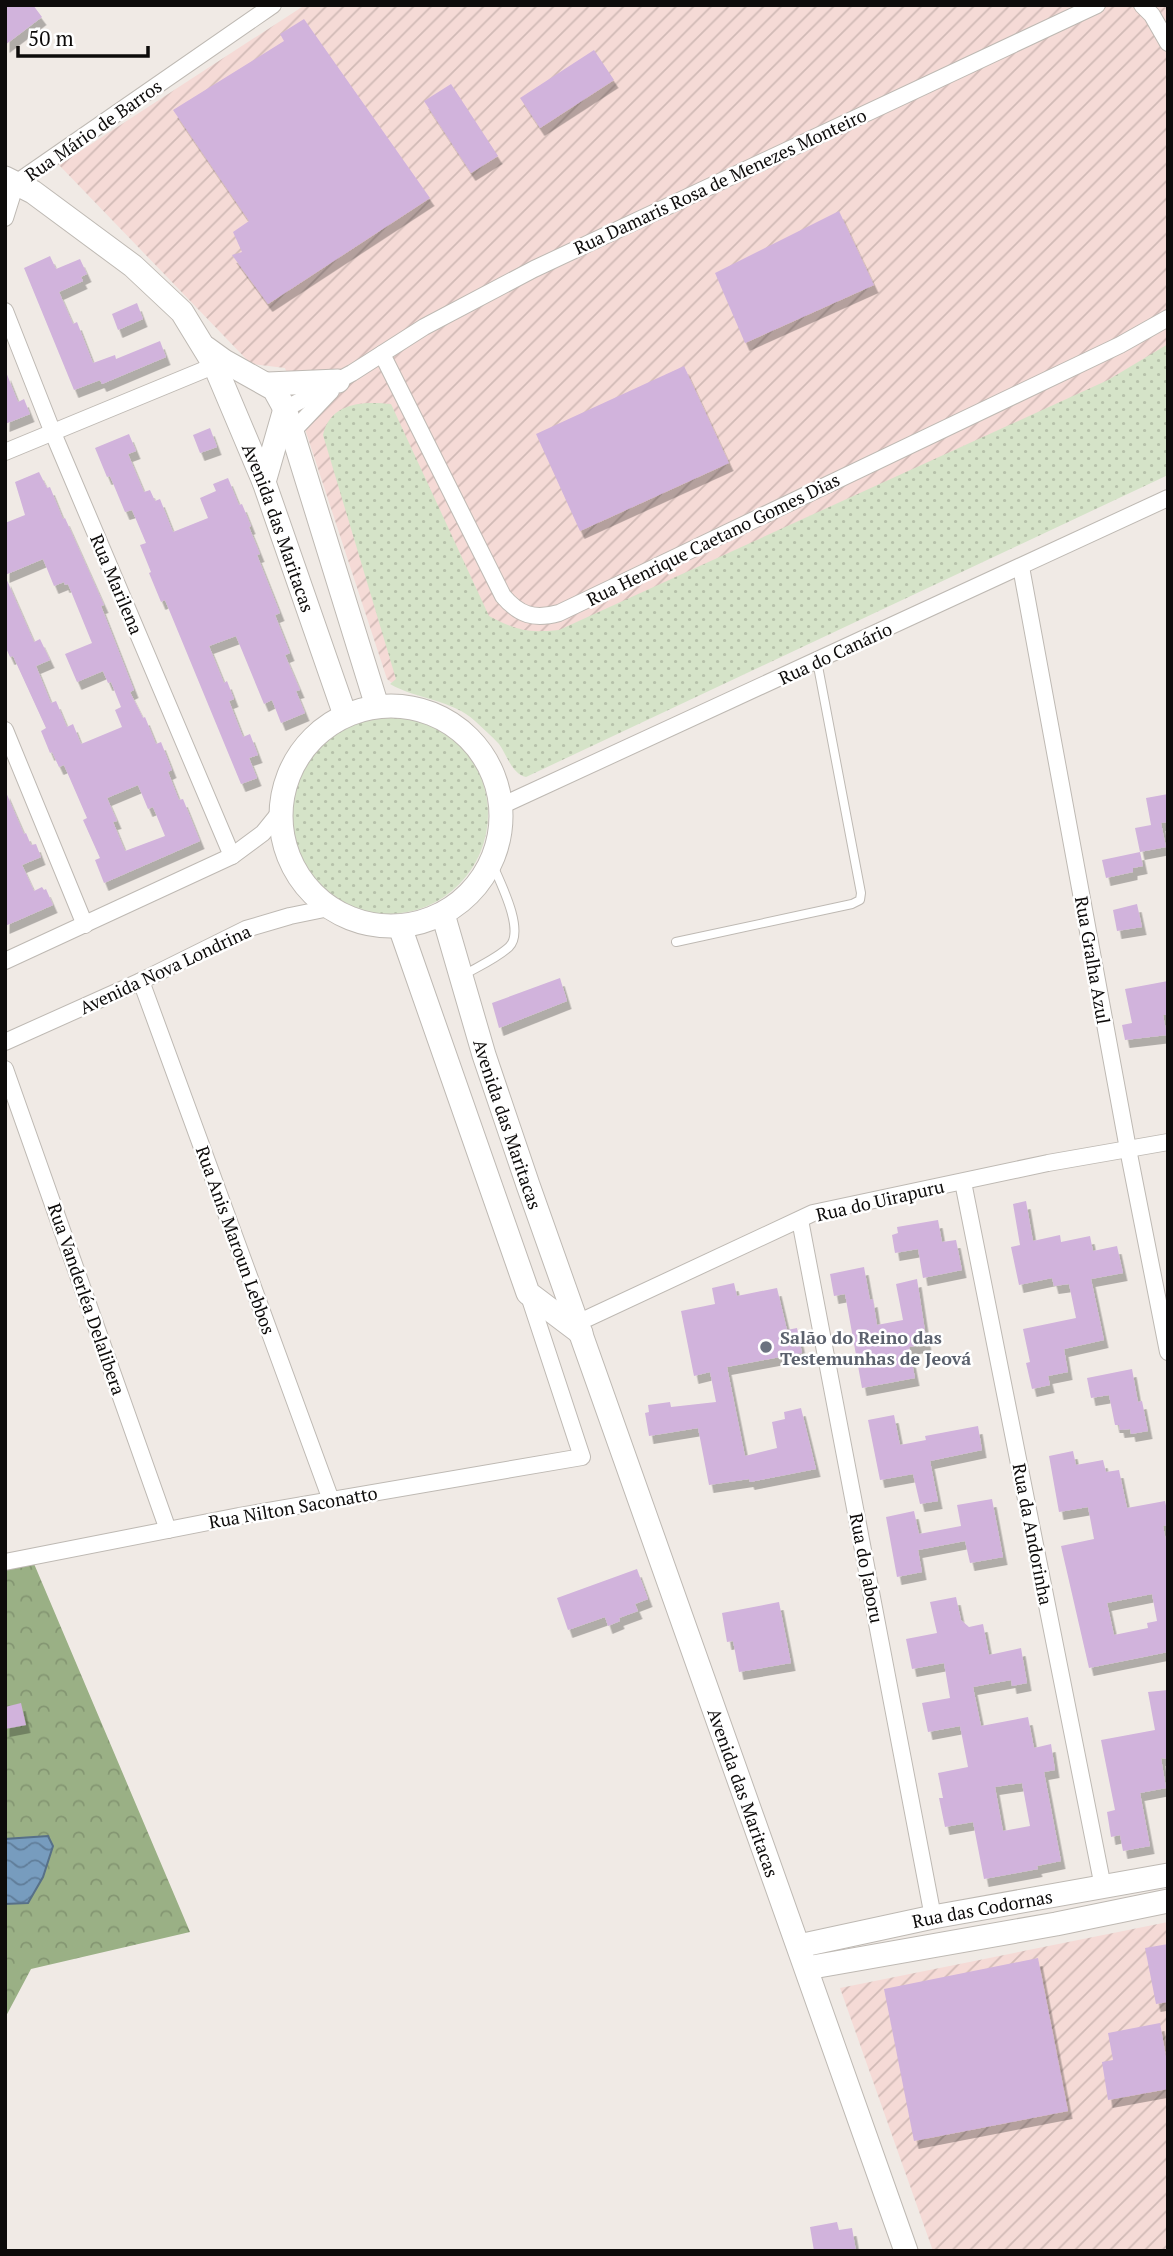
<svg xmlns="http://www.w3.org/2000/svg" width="1173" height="2256" font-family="'PT Serif',serif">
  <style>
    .industrial { fill: url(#industrial-furrows) }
    .grass { fill: url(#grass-dots) }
    .forest { fill: url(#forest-crowns) }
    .water { fill: url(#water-waves); stroke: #577088; stroke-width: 2 }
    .building { fill: #d1b3dc; fill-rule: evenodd; filter: url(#shadow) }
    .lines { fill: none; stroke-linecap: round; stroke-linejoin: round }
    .lane-casing { stroke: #beb9b3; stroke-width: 10 }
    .street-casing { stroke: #beb9b3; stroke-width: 18 }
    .secondary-casing { stroke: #beb9b3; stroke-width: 25 }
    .lane { stroke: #fff; stroke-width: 8 }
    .street { stroke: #fff; stroke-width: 16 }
    .secondary { stroke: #fff; stroke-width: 23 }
    .worship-dot { fill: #6b7280; stroke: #fff; stroke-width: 2.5 }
    .labels { text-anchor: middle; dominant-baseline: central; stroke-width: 5; stroke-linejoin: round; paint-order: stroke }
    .street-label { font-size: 18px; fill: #0d0b0a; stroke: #fff }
    .worship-label { font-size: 18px; font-weight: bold; fill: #5b616d; stroke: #fff; text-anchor: start }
  </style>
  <defs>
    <pattern id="industrial-furrows" width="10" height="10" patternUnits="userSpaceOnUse" patternTransform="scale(1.75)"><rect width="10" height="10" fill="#f5dad6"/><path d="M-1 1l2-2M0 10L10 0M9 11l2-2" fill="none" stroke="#d1bab6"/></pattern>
    <pattern id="grass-dots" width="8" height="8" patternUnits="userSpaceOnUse" patternTransform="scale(1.75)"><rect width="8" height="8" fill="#d5e3c8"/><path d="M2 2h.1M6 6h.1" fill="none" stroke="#b6c1aa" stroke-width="1.8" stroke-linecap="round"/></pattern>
    <pattern id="forest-crowns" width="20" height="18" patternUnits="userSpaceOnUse" patternTransform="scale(1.75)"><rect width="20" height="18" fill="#9ab085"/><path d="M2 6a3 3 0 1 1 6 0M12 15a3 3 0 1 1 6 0" fill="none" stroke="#849672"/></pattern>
    <pattern id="water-waves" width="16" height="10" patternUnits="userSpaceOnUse" patternTransform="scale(1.75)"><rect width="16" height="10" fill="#779cbe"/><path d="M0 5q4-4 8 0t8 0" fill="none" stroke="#607d99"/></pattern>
    <filter id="shadow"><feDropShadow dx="4.5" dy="8" stdDeviation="0" flood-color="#0004"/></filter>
  </defs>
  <rect width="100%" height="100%" fill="#f0eae5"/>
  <g class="industrial">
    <polygon points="305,5 1168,5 1168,415 446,703 397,687 387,679 285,368 251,364 59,165"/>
    <polygon points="1168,1922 1168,2251 933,2251 840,1988"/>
  </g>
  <g class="grass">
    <path d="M1168,344V475L526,777C512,774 507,755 499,744C492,736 483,729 475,721C453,700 416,699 390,684L396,679L323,435C330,402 364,401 391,404L489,616C518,631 527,633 559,630L1108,380Z"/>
    <circle cx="388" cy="814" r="100"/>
  </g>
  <polygon class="forest" points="32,1559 190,1932 31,1969 5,2018 5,1563"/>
  <polygon class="water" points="48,1836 53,1846 43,1877 28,1903 5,1904 5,1839"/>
  <g class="building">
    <polygon points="5,5 33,5 42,17 5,45"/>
    <polygon points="304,19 430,198 268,304 232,255 242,252 233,232 249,221 173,110 284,41 280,34"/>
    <polygon points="594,50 614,80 540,128 520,98"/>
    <polygon points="451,84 498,156 471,173 424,101"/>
    <polygon points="839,211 874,285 745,343 715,273"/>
    <polygon points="50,256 56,269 80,259 87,274 81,277 83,281 59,292 73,324 77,322 93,363 115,355 116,359 160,341 166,357 102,384 100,380 74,390 24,268"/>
    <polygon points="137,303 143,319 118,330 112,314"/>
    <polygon points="684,366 729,463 580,531 536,434"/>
    <polygon points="6,372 18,402 24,399 30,414 5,424"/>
    <polygon points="210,428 217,447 200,453 193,435"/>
    <polygon points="129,434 136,451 128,454 144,492 150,490 155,501 160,499 173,532 208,518 200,498 216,491 213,484 228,478 239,505 242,504 251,526 249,527 260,554 257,555 280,613 275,615 290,653 285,655 300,690 296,691 305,713 281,723 272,700 264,704 236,636 209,646 224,683 227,681 234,699 229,701 243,737 250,734 258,755 249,758 257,778 241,784 165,600 161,602 149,573 151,572 140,545 146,543 132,510 125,512 110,476 107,477 95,448"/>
    <path d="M39,472L47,488L50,487L63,519L65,518L104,605L101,606L134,690L130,692L143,718L145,717L156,744L161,742L172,770L168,772L179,800L183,799L200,841L104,883L95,860L100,858L83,820L87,818L64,765L59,767L52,752L50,753L41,731L46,728L13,656L10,657L5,646L6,578L34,642L40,639L50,660L36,666L51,703L56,701L67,727L73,724L81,744L122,727L115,710L121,707L111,682L108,683L103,671L77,682L65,654L92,643L68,584L65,585L64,582L54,586L43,559L5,575V523L25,515L15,482ZM138,785L148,809L153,807L165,836L125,851L113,822L117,821L107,798Z"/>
    <polygon points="5,790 24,834 26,833 31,845 36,844 41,857 22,865 34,891 42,887 44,890 46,889 53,905 5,926"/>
    <polygon points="1168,794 1168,822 1161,823 1166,847 1140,852 1135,828 1151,825 1146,798"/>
    <polygon points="1140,852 1143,866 1133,868 1133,872 1106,878 1102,860"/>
    <polygon points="1137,904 1142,927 1117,931 1113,910"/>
    <polygon points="560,978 567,1001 499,1028 492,1003"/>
    <polygon points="1168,981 1168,1015 1163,1015 1167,1035 1125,1040 1122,1025 1132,1023 1125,989"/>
    <polygon points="1026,1201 1033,1241 1060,1235 1061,1242 1090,1236 1093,1251 1117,1246 1123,1273 1091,1279 1104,1340 1064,1349 1068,1372 1048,1376 1050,1385 1032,1389 1026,1363 1030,1362 1023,1329 1076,1318 1069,1284 1054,1286 1052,1278 1019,1285 1011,1247 1020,1245 1013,1204"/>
    <polygon points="938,1220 942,1242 956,1240 962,1270 923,1278 918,1249 895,1253 892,1235 898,1233 897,1227"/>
    <polygon points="864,1267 870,1300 873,1299 877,1325 903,1320 896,1284 917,1279 927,1344 909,1347 915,1378 862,1388 845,1294 834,1296 830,1274"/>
    <polygon points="734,1283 737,1296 777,1288 787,1330 797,1328 802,1353 727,1367 745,1456 777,1448 772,1422 785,1419 784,1412 801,1408 816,1469 750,1482 749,1479 709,1485 698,1428 649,1436 645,1413 649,1412 648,1405 670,1402 671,1407 716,1402 710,1372 694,1376 681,1311 715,1304 712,1288"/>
    <polygon points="1132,1369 1138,1402 1142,1401 1148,1431 1131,1434 1130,1429 1120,1430 1119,1425 1115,1425 1109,1395 1091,1398 1087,1378"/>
    <polygon points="894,1415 900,1445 926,1440 925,1436 978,1426 982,1450 930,1461 938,1501 920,1504 913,1474 880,1480 868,1420"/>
    <path d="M1073,1451L1076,1465L1103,1460L1106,1472L1119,1470L1127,1508L1165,1501L1168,1515V1525L1163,1526L1168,1550V1652L1089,1668L1061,1546L1094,1539L1088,1507L1059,1512L1049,1456ZM1152,1594L1157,1621L1147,1623L1148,1628L1114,1635L1107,1603Z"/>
    <polygon points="992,1499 1003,1557 970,1563 965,1541 918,1550 922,1572 897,1577 886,1517 914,1511 919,1534 961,1526 957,1505"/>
    <polygon points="637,1569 648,1599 635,1604 638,1611 619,1618 620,1621 608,1626 605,1617 568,1630 557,1598"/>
    <path d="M956,1597L961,1620L969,1627L983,1624L989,1655L1021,1648L1027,1683L1012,1686L1011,1680L973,1687L981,1726L1028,1717L1034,1748L1051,1744L1055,1770L1044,1772L1061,1861L1037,1866L1038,1869L984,1879L973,1822L945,1827L939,1798H943L938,1773L968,1767L960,1726L928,1732L922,1703L950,1698L944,1663L912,1669L906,1639L937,1633L930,1602ZM1022,1783L1030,1826L1003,1831L995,1787Z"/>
    <polygon points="779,1602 791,1663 739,1672 733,1641 727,1642 722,1613"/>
    <polygon points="1168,1690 1168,1759 1161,1758 1166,1788 1140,1793 1150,1846 1123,1851 1120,1835 1111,1837 1107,1812 1115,1810 1101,1740 1155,1730 1148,1692"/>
    <polygon points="21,1703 26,1725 5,1729 5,1707"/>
    <polygon points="1168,1944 1168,2002 1156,2004 1145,1948"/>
    <polygon points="1038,1958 1068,2111 914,2141 884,1989"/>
    <polygon points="1160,2023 1168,2068 1168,2089 1108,2100 1102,2062 1113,2060 1108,2033"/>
    <polygon points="837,2222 839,2230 852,2228 856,2251 814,2251 810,2227"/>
  </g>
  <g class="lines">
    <defs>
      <g id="lane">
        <polyline points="676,942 852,904 860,900 861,893 817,661"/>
        <path d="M462,976C477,967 496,959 509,947C526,931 499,880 491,861"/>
      </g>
      <g id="street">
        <polyline points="1142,5 1152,15 1168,43"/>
        <polyline points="5,218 16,183 273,5"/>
        <polyline points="5,311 53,433 232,856"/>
        <path d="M382,354L503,596C519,615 534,620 559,613L1120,345L1168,318"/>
        <polyline points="285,409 352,373 424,327 534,269 1097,5"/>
        <polyline points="292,432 331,391"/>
        <polyline points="5,452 223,362"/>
        <polyline points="1021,567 1128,1149 1168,1352"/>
        <polyline points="5,730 85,925"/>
        <polyline points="501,806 1168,498"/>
        <polyline points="5,961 232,856 263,833 280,812"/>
        <polyline points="141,981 331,1500"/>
        <polyline points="5,1042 141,981 246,929 290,916 329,908"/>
        <polyline points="5,1069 168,1530"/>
        <polyline points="963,1182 1103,1887"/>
        <polyline points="800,1220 933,1917"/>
        <polyline points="571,1326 813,1213 1048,1163 1168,1142"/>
        <polyline points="5,1562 239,1516 582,1457 528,1293"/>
      </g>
      <g id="secondary">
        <path id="s1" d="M5,178L33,192L133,266L182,312L215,366L264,482L345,715"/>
        <polyline points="206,348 224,361 274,389 285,409 377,706"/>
        <polyline points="268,384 338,381"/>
        <polyline points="264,482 285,409"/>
        <circle cx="391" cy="816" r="110"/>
        <path id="s2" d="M443,914L484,1055L528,1185L906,2251"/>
        <polyline points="400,927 528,1293 581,1333"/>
        <path id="s3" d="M799,1946L933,1917L1168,1875"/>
        <polyline points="807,1968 1056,1924 1168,1901"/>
      </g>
    </defs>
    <use href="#lane" class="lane-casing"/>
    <use href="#street" class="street-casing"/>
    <use href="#secondary" class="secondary-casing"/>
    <use href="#lane" class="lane"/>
    <use href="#street" class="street"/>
    <use href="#secondary" class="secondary"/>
  </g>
  <circle class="worship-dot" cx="766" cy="1347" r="7"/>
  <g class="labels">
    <g class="street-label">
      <text transform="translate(93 130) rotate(-35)">Rua Mário de Barros</text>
      <text transform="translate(720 181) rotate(-25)">Rua Damaris Rosa de Menezes Monteiro</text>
      <text stroke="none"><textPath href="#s1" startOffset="460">Avenida das Maritacas</textPath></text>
      <text transform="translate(713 539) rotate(-26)">Rua Henrique Caetano Gomes Dias</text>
      <text transform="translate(117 584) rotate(67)">Rua Marilena</text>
      <text transform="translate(835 653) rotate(-25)">Rua do Canário</text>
      <text transform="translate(1093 960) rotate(80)">Rua Gralha Azul</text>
      <text transform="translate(165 969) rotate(-25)">Avenida Nova Londrina</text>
      <text stroke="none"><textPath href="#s2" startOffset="220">Avenida das Maritacas</textPath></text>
      <text transform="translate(880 1200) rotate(-13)">Rua do Uirapuru</text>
      <text transform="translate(236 1240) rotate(70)">Rua Anis Maroun Lebbos</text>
      <text transform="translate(87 1299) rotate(71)">Rua Vanderléa Delalibera</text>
      <text transform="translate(293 1507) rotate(-10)">Rua Nilton Saconatto</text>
      <text transform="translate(1033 1534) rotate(79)">Rua da Andorinha</text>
      <text transform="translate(867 1568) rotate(79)">Rua do Jaboru</text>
      <text stroke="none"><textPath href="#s2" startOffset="929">Avenida das Maritacas</textPath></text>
      <text stroke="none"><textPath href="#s3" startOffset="187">Rua das Codornas</textPath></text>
    </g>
    <g class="worship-label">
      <text x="780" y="1337">Salão do Reino das<tspan x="780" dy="21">Testemunhas de Jeová</tspan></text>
    </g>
  </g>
  <rect width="1173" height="2256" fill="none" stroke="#0d0b0a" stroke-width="14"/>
  <path d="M18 46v10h130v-10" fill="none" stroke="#0d0b0a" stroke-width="3.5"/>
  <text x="28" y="46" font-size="21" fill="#0d0b0a" stroke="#ffffff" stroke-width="5" paint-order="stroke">50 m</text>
</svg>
